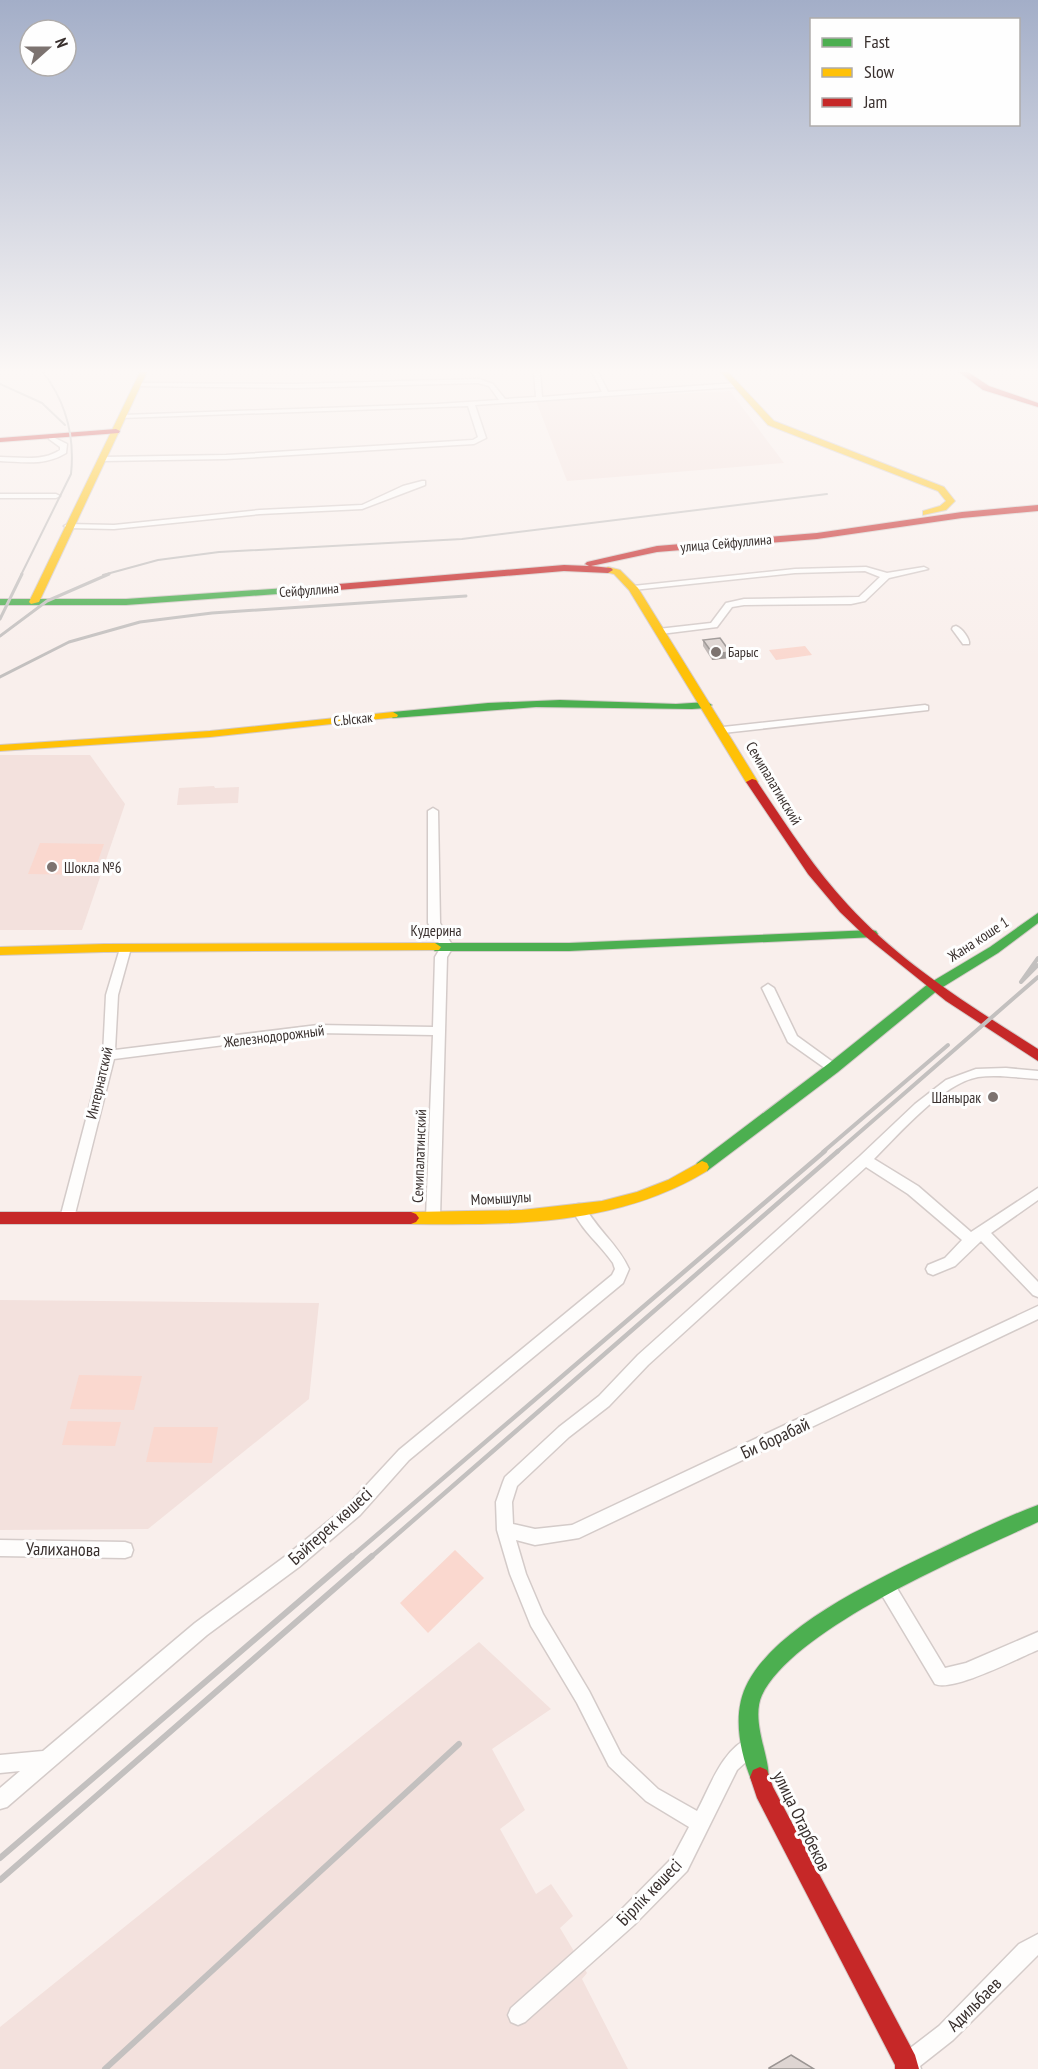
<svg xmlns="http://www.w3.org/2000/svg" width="1038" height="2069" font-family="'PT Sans Narrow',sans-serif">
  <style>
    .built { fill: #f3e1dd }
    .green { fill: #fad8cf }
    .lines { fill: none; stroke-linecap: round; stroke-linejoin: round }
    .street-casing { stroke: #d4cbc9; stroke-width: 3 }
    .fast-casing { stroke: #d4cbc9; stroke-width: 2 }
    .slow-casing { stroke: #d4cbc9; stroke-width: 2 }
    .jam-casing { stroke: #d4cbc9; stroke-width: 2 }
    .street { fill: #fefdfc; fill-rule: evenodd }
    .fast { fill: #4caf50; fill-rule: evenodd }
    .slow { fill: #ffc107; fill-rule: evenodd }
    .jam { fill: #c62828; fill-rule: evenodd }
    .rail-far4 { stroke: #c3c0bf; stroke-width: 2 }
    .rail-far3 { stroke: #c3c0bf; stroke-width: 3 }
    .rail-far2 { stroke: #c3c0bf; stroke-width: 4 }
    .rail-far1 { stroke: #c3c0bf; stroke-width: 4.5 }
    .rail { stroke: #c3c0bf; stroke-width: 6 }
    .wall { fill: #bfb7b5 }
    .shaded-wall { fill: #9b9593 }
    .building { fill: #ded5d2; stroke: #9b9593; stroke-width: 1.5 }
    .poi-dot { fill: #7c7370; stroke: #fefefe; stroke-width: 2 }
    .labels { text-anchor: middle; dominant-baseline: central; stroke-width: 6; stroke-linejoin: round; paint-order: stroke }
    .far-street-label { font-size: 14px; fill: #39302e; stroke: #fefefe }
    .far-poi-label { font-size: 14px; fill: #39302e; stroke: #fefefe; text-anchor: start }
    .street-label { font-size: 15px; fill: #39302e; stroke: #fefefe }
    .poi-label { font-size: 15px; fill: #39302e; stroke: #fefefe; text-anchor: start }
    .near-street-label { font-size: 18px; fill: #39302e; stroke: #fefefe }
  </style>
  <rect width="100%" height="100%" fill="#f9efec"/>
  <g class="built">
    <polygon points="730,391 784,463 567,481 536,401"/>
    <polygon points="0,755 90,755 125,804 82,930 0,930"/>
    <polygon points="214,786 215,788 239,787 238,803 177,805 179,788"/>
    <polygon points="0,1300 319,1303 309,1399 148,1529 0,1530"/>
    <polygon points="479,1642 551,1709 492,1749 525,1810 500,1829 536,1894 551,1884 573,1916 560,1928 587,1973 582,1979 628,2069 0,2069 0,2027"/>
  </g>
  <g class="green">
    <polygon points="805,646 812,655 776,660 769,650"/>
    <polygon points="40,843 104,844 93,875 28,874"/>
    <polygon points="79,1375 142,1376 134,1410 70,1409"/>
    <polygon points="68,1421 121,1422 115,1446 62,1445"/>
    <polygon points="154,1427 218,1427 212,1463 146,1462"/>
    <polygon points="455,1550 484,1578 428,1633 400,1603"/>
  </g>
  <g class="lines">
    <defs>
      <g id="street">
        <polygon points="534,372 540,372 542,397 602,392 592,372 598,372 608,392 736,383 739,385 736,387 475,405 486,438 474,444 226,459 103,461 99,459 103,457 226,455 473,440 478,437 468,406 121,418 120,417 123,415 437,404 499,400 489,386 478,383 296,388 135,386 134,385 137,383 296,384 479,379 493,384 505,399 536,397"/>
        <path d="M49,437H53L67,444L66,453C45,466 23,462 0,461V457C20,457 42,462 60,450V447L49,439Z"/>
        <polygon points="422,481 425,481 425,485 362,509 260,514 114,529 68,528 64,526 68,524 114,525 260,510 362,505 403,486"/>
        <polygon points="0,494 56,494 60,496 56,498 0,498"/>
        <polygon points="866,567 887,573 924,567 928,569 889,578 865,601 851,604 744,605 732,607 717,627 661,634 657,631 658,629 711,623 726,603 744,599 859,597 880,577 865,571 795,573 633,590 629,588 633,586 795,569"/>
        <path d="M956,626C962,628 970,639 969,644H963L952,629L953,627Z"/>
        <polygon points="925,705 928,706 928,710 723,733 718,730 723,727"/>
        <polygon points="433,808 438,811 440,923 453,947 447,957 440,1218 438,1222 433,1223 428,1222 426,1218 433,1035 318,1033 114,1059 74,1218 72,1222 67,1223 62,1222 60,1218 103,1055 106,995 121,945 129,945 131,948 118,995 115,1050 318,1025 433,1027 435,957 441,947 428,923 428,811"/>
        <polygon points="768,984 774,988 797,1036 837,1065 839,1068 837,1071 829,1071 788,1042 762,988"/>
        <path d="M1006,1068L1038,1071V1079C1019,1078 998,1074 978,1077C943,1083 899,1134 874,1159L918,1186L971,1232L1038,1188V1200L991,1233L1038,1282V1297L1033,1295L981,1241L955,1266L933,1275L928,1273L926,1269L928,1265L945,1258L962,1240L908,1194L866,1167L648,1365L609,1406L569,1437L517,1486L512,1502L513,1524L535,1529L572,1525L1038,1306V1319L579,1538L535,1545L516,1540L526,1574L543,1614L589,1691L621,1754L658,1789L697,1811C711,1785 722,1749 751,1737L757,1740L760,1746L757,1752L737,1770L687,1871L634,1925L525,2022L518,2025L511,2022L508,2015L511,2008L620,1911L673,1857L689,1827L646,1801L609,1766L577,1703L531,1626L510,1574L497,1530L496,1502L503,1482L505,1477L559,1427L599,1396L638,1355L860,1156L915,1104L946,1080L976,1069Z"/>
        <path d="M579,1204L584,1205C596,1229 618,1244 629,1269L623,1283L409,1460L360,1515L299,1567L207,1635L7,1807L0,1809V1788L20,1771L0,1773V1755L43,1751L195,1623L287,1555L348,1505L399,1450L612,1275L615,1269L613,1263C600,1244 582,1231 572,1209L574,1205Z"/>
        <polygon points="0,1540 125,1542 131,1544 133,1550 131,1556 125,1558 0,1556"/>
        <path d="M886,1578L892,1580L945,1668L966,1663L1038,1632V1650C1018,1658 953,1692 935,1684L880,1592L878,1586L880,1580Z"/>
        <polygon points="1038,1934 1038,1955 953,2040 920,2066 921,2069 899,2069 897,2063 900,2056 939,2026 1019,1944"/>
      </g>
      <g id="fast">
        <polygon points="315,586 320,589 318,591 126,605 0,605 0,599 126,599"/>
        <polygon points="560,700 676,704 707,702 712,705 707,708 692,709 536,707 393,718 388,715 393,712 488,703"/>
        <polygon points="1038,913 1038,923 998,953 938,990 838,1072 707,1171 697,1171 695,1167 697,1163 828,1064 928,984 990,947"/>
        <polygon points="872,930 876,931 878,934 876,937 569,951 435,951 429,947 435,943 569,943"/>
        <path d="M1038,1505V1522C969,1554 795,1627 762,1695C749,1724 775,1765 767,1784L760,1787L753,1784C740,1754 731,1713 748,1682C780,1622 890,1573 950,1544C979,1530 1008,1516 1038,1505Z"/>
      </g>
      <g id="slow">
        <polygon points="140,372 147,372 39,602 31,604 29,602"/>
        <polygon points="721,372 728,372 774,421 944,487 955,501 946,510 923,515 923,511 940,506 946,501 938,491 768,425"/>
        <polygon points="608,567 620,570 638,588 758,782 756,784 752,785 746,782 629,590 614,574 605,572 603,570"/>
        <polygon points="393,712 398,715 397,717 210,737 0,751 0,745 210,731"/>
        <polygon points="435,943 441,947 439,950 104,952 0,955 0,947 104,944"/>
        <path d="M702,1161L707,1163L709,1167L707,1171C616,1226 514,1225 411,1224L406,1222L403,1218L406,1214L411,1212L522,1210L602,1201L637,1192L668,1180Z"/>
      </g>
      <g id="jam">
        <polygon points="959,372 968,372 989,386 1038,403 1038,407 983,390"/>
        <polygon points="116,429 120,431 119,433 0,442 0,438"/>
        <polygon points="1038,505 1038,511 962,518 817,539 657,552 591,566 611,568 613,570 608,573 564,571 315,592 310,589 315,586 564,565 589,566 585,564 587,562 657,546 817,533 962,512"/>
        <path d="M752,779L756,780C785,823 813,867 848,905C902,964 972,1007 1038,1049V1061L946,1001L865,936L840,912L808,874L746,782Z"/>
        <polygon points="0,1212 411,1212 416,1214 419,1218 416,1222 411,1224 0,1224"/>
        <polygon points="760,1767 767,1770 773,1787 915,2055 919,2069 895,2069 895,2065 757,1798 750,1777 753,1770"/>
      </g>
    </defs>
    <use href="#street" class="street-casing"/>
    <use href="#fast" class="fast-casing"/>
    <use href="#slow" class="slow-casing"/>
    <use href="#jam" class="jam-casing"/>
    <use href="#street" class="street"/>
    <use href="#fast" class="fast"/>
    <use href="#slow" class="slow"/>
    <use href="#jam" class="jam"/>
    <g class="rail-far4">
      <polyline points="0,384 42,403 65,425"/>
      <path d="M21,575L71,474C75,436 66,402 43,372"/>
      <polyline points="103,575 158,560 219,552 462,539 827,494"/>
    </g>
    <g class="rail-far3">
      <polyline points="0,619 22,574"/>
      <polyline points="0,636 47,601 109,574"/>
      <polyline points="0,677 69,642 140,622 212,613 466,596"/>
    </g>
    <g class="rail-far2">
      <polyline points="1038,958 1021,982 1038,965"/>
      <polyline points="823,1152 948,1045"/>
      <polyline points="837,1152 1038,977"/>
    </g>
    <g class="rail-far1">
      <polyline points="350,1558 825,1151"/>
      <polyline points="370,1558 838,1151"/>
    </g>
    <g class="rail">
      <polyline points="0,1858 352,1556"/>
      <polyline points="0,1880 372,1556"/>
      <polyline points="105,2069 459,1744"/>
    </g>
  </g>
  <polygon class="wall" points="703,640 730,652 729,658 712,660 703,646"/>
  <polygon class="shaded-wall" points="730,652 729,658 712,660 713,654"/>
  <g class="building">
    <polygon points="720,638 730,652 713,654 703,640"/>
    <polygon points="791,2055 814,2069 769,2069 769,2068"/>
  </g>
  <linearGradient id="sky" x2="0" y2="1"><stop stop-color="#a3aec8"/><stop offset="0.56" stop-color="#fcf8f6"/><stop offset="1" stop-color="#fcf8f6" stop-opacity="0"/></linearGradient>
  <rect width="1038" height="662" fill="url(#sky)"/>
  <g class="poi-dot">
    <circle cx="716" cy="652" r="6"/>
    <circle cx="52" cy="867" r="6"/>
    <circle cx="993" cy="1097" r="6"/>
  </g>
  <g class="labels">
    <g class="far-street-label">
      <text transform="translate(726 543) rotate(-5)">улица Сейфуллина</text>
      <text transform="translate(309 590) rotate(-4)">Сейфуллина</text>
      <text transform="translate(353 719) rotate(-6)">С.Ыскак</text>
    </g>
    <g class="far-poi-label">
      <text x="728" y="652">Барыс</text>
    </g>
    <g class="street-label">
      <text transform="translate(774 783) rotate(59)">Семипалатинский</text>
      <text x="436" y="930">Кудерина</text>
      <text transform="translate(978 939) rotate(-33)">Жана коше 1</text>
      <text transform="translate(274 1036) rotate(-7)">Железнодорожный</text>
      <text transform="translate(99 1083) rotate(-77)">Интернатский</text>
      <text transform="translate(419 1156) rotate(-88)">Семипалатинский</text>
      <text transform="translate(501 1198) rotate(-3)">Момышулы</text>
    </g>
    <g class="poi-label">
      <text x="64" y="867">Шокла №6</text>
      <text x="981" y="1097" text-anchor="end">Шанырак</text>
    </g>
    <g class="near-street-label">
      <text transform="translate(775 1438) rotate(-25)">Би борабай</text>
      <text transform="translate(330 1526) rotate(-42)">Бәйтерек көшесі</text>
      <text transform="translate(63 1549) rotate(1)">Уалиханова</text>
      <text transform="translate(802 1821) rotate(64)">улица Отарбеков</text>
      <text transform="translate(649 1892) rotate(-46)">Бірлік көшесі</text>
      <text transform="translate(974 2004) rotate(-45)">Адильбаев</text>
    </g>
  </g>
  <rect x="810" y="18" width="210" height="108" fill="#fefefe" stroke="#afacab" stroke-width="1.5"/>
  <rect x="822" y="38" width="30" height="9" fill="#4caf50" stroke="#afacab" stroke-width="1.5"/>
  <text x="864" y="48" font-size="18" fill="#39302e">Fast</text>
  <rect x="822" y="68" width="30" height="9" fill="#ffc107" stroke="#afacab" stroke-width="1.5"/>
  <text x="864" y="78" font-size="18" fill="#39302e">Slow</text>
  <rect x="822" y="98" width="30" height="9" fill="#c62828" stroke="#afacab" stroke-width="1.5"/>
  <text x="864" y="108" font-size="18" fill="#39302e">Jam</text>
  <g transform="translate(48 48) rotate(69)"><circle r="28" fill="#fefefe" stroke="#afacab" stroke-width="1.5"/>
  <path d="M0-4.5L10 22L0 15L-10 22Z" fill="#7c7370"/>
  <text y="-9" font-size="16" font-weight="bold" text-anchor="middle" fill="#39302e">N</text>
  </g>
</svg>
